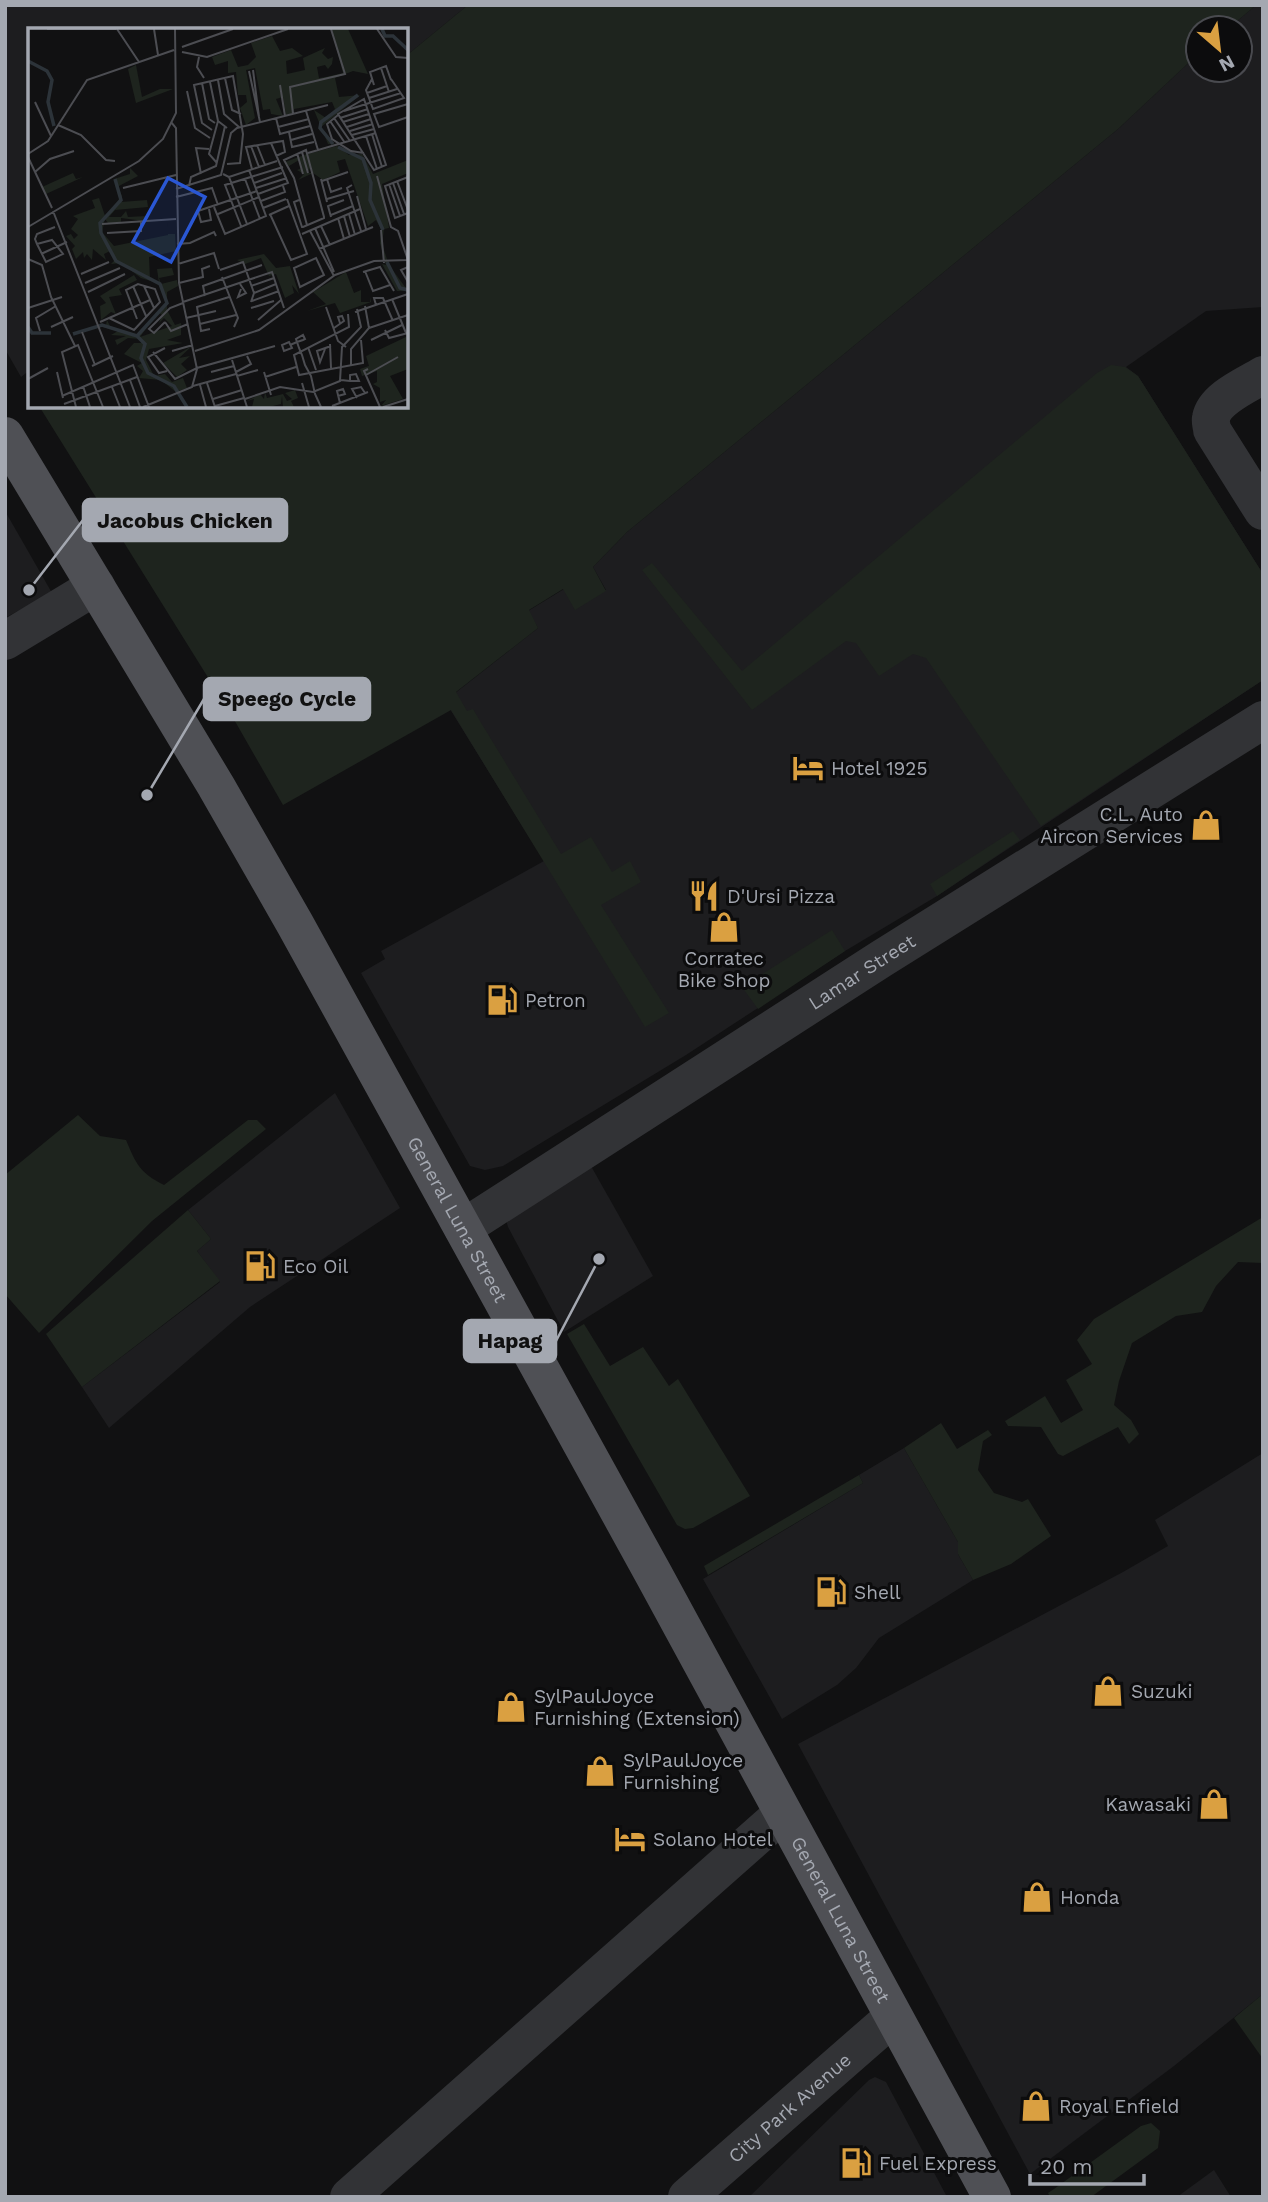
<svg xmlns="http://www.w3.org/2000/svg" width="1268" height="2202" font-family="'Work Sans',sans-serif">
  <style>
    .built { fill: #1d1d1f }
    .green { fill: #1e241e }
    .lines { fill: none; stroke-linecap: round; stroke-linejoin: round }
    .minor { stroke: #323336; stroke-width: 38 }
    .major { stroke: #4f5055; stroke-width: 38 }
    .labels { text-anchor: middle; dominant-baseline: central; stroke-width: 6; stroke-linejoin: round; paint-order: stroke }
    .poi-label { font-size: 19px; fill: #a4a8b1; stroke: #0c0c0d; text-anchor: start }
    .street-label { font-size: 19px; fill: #a4a8b1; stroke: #0c0c0d }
    .inset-river { fill: none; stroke: #2c3339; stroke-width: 3.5 }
    .inset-road { fill: none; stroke: #4c4d52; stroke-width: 2 }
    .view { fill: #2a57d4; fill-opacity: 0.15; stroke: #2a57d4; stroke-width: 3.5 }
    .inset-edge { fill: none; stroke: #a4a8b1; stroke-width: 3.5 }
    .leader { fill: none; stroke: #a4a8b1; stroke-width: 2.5 }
    .callout-dot { fill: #a4a8b1; stroke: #0c0c0d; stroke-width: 2.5 }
    .callout { fill: #a4a8b1; stroke: #a4a8b1; stroke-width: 2.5 }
    .callout-label { font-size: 21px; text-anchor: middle; font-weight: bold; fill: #111 }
  </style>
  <rect width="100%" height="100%" fill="#111112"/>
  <g class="built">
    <polygon points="5,5 468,5 406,56 406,30 30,30 30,370 21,377 5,349"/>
    <polygon points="1256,5 1263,5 1263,307 1206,311 1126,367 1138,376 1263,574 1263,680 937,896 845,951 686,1055 503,1166 485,1170 470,1166 361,973 385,959 381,951 544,861 445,701 538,628 528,611 564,589 606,590 593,567 627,532 1118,129 1198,54 1198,70 1240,70 1240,28 1229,28"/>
    <polygon points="5,511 52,593 5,618"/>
    <polygon points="335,1093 400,1208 250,1307 109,1428 82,1387 220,1282 197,1251 211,1239 188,1210"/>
    <polygon points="591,1166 653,1276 564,1332 508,1227 506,1220"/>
    <polygon points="904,1448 958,1542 958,1554 973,1580 879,1638 856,1668 837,1685 782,1719 703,1579 863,1483 859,1475"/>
    <polygon points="1263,1453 1263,1994 1174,2066 1030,2174 798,1744 1123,1572 1168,1546 1155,1520"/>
    <polygon points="875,2077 886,2082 947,2197 749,2197 869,2080"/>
    <polygon points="1214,2170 1231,2197 1177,2197"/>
  </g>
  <g class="green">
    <polygon points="468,5 1256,5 1229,28 1198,28 1198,54 1118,129 627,532 593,567 606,591 575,610 563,589 529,610 538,628 456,692 467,711 473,709 480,721 561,854 591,837 612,872 630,861 641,882 601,905 669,1013 645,1027 451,710 283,805 232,716 39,406 406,406 406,56"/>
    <polygon points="1111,365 1125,367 1138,376 1263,574 1263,680 1041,826 926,658 913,654 879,676 856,643 846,641 752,710 642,570 652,563 742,671 1097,373"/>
    <polygon points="1013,831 1020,840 937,896 930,884"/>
    <polygon points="832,930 845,951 758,1009 742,987"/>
    <path d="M78,1115L100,1136L126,1140C136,1164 140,1173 164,1185L248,1120H257L266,1129L152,1221L39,1333L5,1294V1175Z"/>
    <polygon points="188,1210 211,1239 197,1251 220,1281 82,1387 46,1334"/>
    <polygon points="1263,1217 1263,1263 1238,1262 1216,1286 1202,1312 1176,1316 1132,1343 1119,1381 1114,1405 1131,1420 1139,1434 1129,1444 1118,1427 1063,1456 1058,1454 1041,1427 1008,1426 1005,1421 1045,1396 1061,1423 1083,1410 1066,1380 1092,1364 1077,1340 1094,1319"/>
    <polygon points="584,1324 610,1366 643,1347 669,1386 678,1379 750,1496 693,1528 685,1529 677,1525 567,1334"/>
    <polygon points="941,1423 957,1449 988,1430 992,1435 983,1441 978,1470 994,1493 1022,1502 1028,1499 1051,1536 1011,1564 973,1580 958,1554 958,1542 904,1448"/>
    <polygon points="859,1475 863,1483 708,1575 704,1566"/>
    <polygon points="1263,1994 1263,2059 1234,2018"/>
    <polygon points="1151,2123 1160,2131 1158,2148 1091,2197 1050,2197 1048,2193 1054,2189 1141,2126"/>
  </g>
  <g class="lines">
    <g class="minor">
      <path d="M1263,375C1247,385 1215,398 1211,418C1210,422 1212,426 1212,430L1263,511"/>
      <polyline points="5,641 96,586"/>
      <path id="s1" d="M463,1228L881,959L1263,720"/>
      <polyline points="349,2197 782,1814"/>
      <path id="s2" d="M687,2197L893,2017"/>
    </g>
    <path class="major" id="s3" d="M5,436L216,786L295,924L654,1575L992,2197"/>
  </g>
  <defs>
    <symbol id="hotel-bare" viewBox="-9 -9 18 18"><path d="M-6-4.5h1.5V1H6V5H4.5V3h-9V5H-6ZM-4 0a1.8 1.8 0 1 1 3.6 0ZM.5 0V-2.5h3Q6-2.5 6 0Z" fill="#daa041" stroke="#0c0c0d" stroke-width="2.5" paint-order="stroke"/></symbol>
    <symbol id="shop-bare" viewBox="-9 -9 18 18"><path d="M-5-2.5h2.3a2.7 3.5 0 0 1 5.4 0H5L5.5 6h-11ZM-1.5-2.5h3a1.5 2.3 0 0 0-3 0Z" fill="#daa041" stroke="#0c0c0d" stroke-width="2.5" paint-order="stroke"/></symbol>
    <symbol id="restaurant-bare" viewBox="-9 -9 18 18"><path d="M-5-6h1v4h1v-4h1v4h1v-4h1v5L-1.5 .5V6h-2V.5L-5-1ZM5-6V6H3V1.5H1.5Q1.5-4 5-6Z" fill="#daa041" stroke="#0c0c0d" stroke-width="2.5" paint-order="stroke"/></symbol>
    <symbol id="fuel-bare" viewBox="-9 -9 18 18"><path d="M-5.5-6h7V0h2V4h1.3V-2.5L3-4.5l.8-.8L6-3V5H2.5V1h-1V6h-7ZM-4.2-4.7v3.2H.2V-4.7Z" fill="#daa041" stroke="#0c0c0d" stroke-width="2.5" paint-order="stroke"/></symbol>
  </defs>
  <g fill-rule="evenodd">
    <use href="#hotel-bare" x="786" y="746" width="44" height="44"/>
    <use href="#shop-bare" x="1184" y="803" width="44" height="44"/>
    <use href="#restaurant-bare" x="682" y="874" width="44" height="44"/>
    <use href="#shop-bare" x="702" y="905" width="44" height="44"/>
    <use href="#fuel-bare" x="480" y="978" width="44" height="44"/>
    <use href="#fuel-bare" x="238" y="1244" width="44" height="44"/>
    <use href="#fuel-bare" x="809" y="1570" width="44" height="44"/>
    <use href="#shop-bare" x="1086" y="1669" width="44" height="44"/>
    <use href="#shop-bare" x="489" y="1685" width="44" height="44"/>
    <use href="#shop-bare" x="578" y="1749" width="44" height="44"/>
    <use href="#shop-bare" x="1192" y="1782" width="44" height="44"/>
    <use href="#hotel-bare" x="608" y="1817" width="44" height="44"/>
    <use href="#shop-bare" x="1015" y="1875" width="44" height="44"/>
    <use href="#shop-bare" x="1014" y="2084" width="44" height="44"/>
    <use href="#fuel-bare" x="834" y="2141" width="44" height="44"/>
  </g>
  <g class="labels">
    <g class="poi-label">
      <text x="831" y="768">Hotel 1925</text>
      <text x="1183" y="814" text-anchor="end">C.L. Auto<tspan x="1183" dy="22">Aircon Services</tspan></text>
      <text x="727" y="896">D'Ursi Pizza</text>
      <text x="724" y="958" text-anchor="middle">Corratec<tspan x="724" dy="22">Bike Shop</tspan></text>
      <text x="525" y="1000">Petron</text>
      <text x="283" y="1266">Eco Oil</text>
      <text x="854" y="1592">Shell</text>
      <text x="1131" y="1691">Suzuki</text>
      <text x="534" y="1696">SylPaulJoyce<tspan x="534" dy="22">Furnishing (Extension)</tspan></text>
      <text x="623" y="1760">SylPaulJoyce<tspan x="623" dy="22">Furnishing</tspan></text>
      <text x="1191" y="1804" text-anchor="end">Kawasaki</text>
      <text x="653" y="1839">Solano Hotel</text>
      <text x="1060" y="1897">Honda</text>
      <text x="1059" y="2106">Royal Enfield</text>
      <text x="879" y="2163">Fuel Express</text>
    </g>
    <g class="street-label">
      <text stroke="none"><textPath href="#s1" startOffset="474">Lamar Street</textPath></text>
      <text stroke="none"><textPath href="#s3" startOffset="905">General Luna Street</textPath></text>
      <text stroke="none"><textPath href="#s3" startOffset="1703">General Luna Street</textPath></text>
      <text stroke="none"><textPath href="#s2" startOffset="136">City Park Avenue</textPath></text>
    </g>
  </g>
  <g transform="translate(28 28)">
    <rect width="380" height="380" fill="#111112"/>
    <path d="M303,1H320L340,46L325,43L307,50L311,69L332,67L293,99L306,116H300L286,82L298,90L307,81L304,74L266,81V85L258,87L255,69L248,71L255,88L243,86L242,81L235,82L227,40L218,42L227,90L218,97L212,80L219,74L218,67H210L208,44L200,45V33L187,37L184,29L203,22L210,39L220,37L228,29L223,15L244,8L252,23L264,20L275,28L258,33L259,46L277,42L275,30L297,20L294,25L300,31L305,29L304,36L300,41L297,37L289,39L291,50L298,49L315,45ZM108,37L114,69L132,61H145L108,75L100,41ZM309,118L321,127L334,126L345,146L380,132V145L354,156L361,200L356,201L354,216L361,237L380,263H369L354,236L358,237L352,215L353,201L348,192L340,198L317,131L309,133L312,144L295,152L285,145L270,152L276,146L269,142L274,140L271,132L261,138L257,134L279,126L283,139L279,145H285L280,126ZM102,140L110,148L89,159L94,168L93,174L119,172L120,179L87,182L81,189H93L98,183L100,189L119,188L116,193L93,190V195H80L77,191L74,204L86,218L140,207L139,194L140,206H147L148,223L121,229L122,252L131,255L129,241L144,240L146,247L131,250L133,256L149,252L150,258L139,264V282L147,297L153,295V307L139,312L155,315L121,321L118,332L126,348L137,346L144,354L155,350L159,360L148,364L133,352L111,350L115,343L109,338L114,335L96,326L106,315H113L112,311L100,310L89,317L87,312L98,308L83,307L90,303L75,299L73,295L78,297L79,292L82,298L109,307L138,275L132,256L113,250L93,235L83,236L87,232L82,223L76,226L78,232L65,221L64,232L59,226L56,230L55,224L48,231L44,221L47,218L38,208L43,206L46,211L50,207L43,201L50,191L45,188L67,180L64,172L71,170L77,188L89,178L92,167L86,151L102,146ZM130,284L134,287L131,295L136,290L144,298L112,309ZM45,145L48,151L55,149L18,166L14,159ZM236,226L248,240L262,238L271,266L264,257L266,265L257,270L248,246L241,248L233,230L217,236L209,232ZM318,244L326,265L333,262V274H342V269L343,274L312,285L307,275L279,283L298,276L285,264ZM106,247L109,252L91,261L94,267L81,269L88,286L83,284L73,292L72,278L78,275L72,268ZM378,309L380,341L362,348L375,371L353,378L358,372L352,374V360L345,356L349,354V343L334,348L332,341L341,338L338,328ZM164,318L151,330L162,328L153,336L159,342L149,349L135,335ZM267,362L270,370L263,373L266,379H255L254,368L253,376L241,379H224L226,371L219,373L232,366L236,371L237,364L239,370L255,366L259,373L264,371L257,365Z" fill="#1e241e" fill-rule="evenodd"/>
    <path class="inset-river" d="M354,1L357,8H365L380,22M0,33L19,43L24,52L20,74L26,98M305,116L292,100L293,94L330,67M310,119L335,131L343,155L342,172L355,202M359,234L372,260L380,262M0,299L4,305H23M45,306L74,297L109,308L139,275L132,256L88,233L73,205L72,195L93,172L87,151M109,308L117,316L113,330L120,345L146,358L159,379"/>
    <path class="inset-road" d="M19,1H88M89,1L111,34M126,1L130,27M349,1L368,29L380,30M154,19L205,1M154,24L179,29L260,1M171,29L169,39L176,50M353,40L361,64M225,42L231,89M221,43L232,94M197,50L204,82L213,86M344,51L338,62L345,81L376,70L363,51M190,52L196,86L211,99M182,54L190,93L199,100M174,55L181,91L187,95M252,57L257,88M346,57L342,44L358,38L363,52M159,63L167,100L182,110M339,65L359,58M341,70L369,61M336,71L358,137L346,142L310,86ZM7,74L23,108M380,76L346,86L351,99L380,89M278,83L290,122M316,83L373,65M265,86L262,59L317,46L303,1M310,87L299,96L304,111L323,123L336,125M248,90L252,106L282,98M306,90L322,113M312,90L340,81M302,93L317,115M315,94L341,86M30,97L53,107L78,132L87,133M250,99L281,91M319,99L343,91M184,102L174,95L166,57L205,48L215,106L212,135L199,136M322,103L345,96M261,104L264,119L286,114M344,106L354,139M324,107L346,101M338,108L349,141M263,112L284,106M229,117L237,137M223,118L231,139M274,124L280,145M269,125L275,146M280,125L348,105M0,126L20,113L59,52L146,22M0,129L24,180M189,135L181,126L190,93M224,141L218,119L255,113L257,124L248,128M7,144L22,131L46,123M173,146L168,120L181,121M195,146L201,149L219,196M349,148L363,199L370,203L380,232M201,149L249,133M380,149L357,158L367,190L380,185M217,151L232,191M293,151L299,174M299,151L303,164L314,160M294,153L320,144M369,153L380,182M226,155L254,145M365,155L376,186M361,156L372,188M324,157L319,160L333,203M161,158L163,149L188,138L197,98M95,160L148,147M228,160L259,150M148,161L193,147L203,105L209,100L300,77M230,166L260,155L243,115M329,168L338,201M148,169L184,160L190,177M299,171L326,163M271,172L266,174L274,199H275L296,190V189L278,122L256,132L266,150L279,197M233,173L257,164L255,158M186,179L197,206L238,188L221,142M235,180L258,171M181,181L183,192L173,194L170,183L229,163M25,183L102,379M190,186L231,169M242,186L263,232L279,226L259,171M321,186L327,207M241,187L261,178M303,187L325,178M316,188L322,209M303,189L300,178L316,172M310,190L316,211M74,196L148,191M213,198L197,157L255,139M293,198L302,217M0,199L111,133L135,111L148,85L147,1M287,200L306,244M353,202L356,235M282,203L306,248M79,205L113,203V194M274,206L332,181M9,216L24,212L35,226L18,234L9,216L7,211L9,206L27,199M149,216L162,215L186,204L188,208M291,221L345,199M13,226L39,214M288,230L296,247L272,259L266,240ZM0,231L14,237L23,269L47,318M150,236L186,225L191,241M380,239L373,242L380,254M192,242L215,234L226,265L223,274M337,243L345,263L362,257M335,244L352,239L366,263M53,246L81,234M194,249L210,290L206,299M57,255L92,240M151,255L175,249L174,241L182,238M212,256L218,265L210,269L213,261M105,258L118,288M116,258L126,280M223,258L246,250M60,264L97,246M226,265L248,256M177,268L175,258L234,237M364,271L378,305M224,273L251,263M155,274L244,244L256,280M348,277L346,270H355L365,293M298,279L310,313L318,319M0,280L34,269M223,280L246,273M327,284L380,266M320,286L321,299L266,327L271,347L335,335L333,312M81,290L106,302L132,274L127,261L110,256L98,262L109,291M158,290L188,283M230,292L253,272M72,294L122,272M137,294L126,305L121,301L142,280L155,275M137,294L143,303L160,296M172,296L208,287M23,299L45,289M306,300L316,293L314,288L310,289L312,295M341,300L380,287M182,301L173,303L169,279L201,269M357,302L361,310L380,305M12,303L8,290L28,278M54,304L67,337M343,312L374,297M261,314L264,320L256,323L254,317ZM302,316L303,340M262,317L269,314L275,312L277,311L275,307L268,311L271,320L274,327L277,337L283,348L287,366L293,379M280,319L288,342M137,320L120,329L131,345L139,343M297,321L292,334L289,323L303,318M144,323L165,317M167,323L231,302L307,247L346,233L380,232M125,324L147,351L169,340L247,318M204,332L219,379M64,338L85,328M323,338V321L341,300L337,278M340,341L336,343L352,379M29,344L35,370M183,344L206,338M208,344L223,336L219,328M236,344L243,367M338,347L370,329M209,348L230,342M237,349L268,339M0,351L20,340M102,352L112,379M313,352L322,353H331L328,346L322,347V353M179,355L187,379M274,355L281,379M172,357L178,379M55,358L62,379M165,358L208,346M84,359L92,379M34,368L105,337L121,379M310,368L317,366L315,361L309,363L312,375M329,370L324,361L333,359L337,365M185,371L214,362M217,371L252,359L285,364L312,353L314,319L333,299L329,281M36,376L109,349M187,378L216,370M304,378L340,364M48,379L34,324L50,317L75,379M115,379L164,359L169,341L151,255L148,100L143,94M355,379L380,371"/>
    <path class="view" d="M140,150L177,169L143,234L105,214Z"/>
    <rect width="380" height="380" class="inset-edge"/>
  </g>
  <path class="leader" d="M29 590L83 520M147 795L204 699M599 1259L556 1341"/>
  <g class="callout-dot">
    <circle cx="29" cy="590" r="7"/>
    <circle cx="147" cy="795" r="7"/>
    <circle cx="599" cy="1259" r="7"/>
  </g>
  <g class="callout">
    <rect x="83" y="499" width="204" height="42" rx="7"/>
    <rect x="204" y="678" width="166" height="42" rx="7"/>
    <rect x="464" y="1320" width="92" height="42" rx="7"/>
  </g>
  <g class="callout-label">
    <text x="185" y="528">Jacobus Chicken</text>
    <text x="287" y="706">Speego Cycle</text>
    <text x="510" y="1348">Hapag</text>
  </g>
  <rect width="1268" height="2202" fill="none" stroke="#a4a8b1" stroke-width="14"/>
  <g transform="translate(1219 49) rotate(152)"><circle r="33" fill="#0c0c0d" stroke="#494a4f" stroke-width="2"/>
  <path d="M0-5L12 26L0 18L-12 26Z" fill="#daa041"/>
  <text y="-10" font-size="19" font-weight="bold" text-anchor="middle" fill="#a4a8b1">N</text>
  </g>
  <path d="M1030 2174v10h114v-10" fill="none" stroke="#a4a8b1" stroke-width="3.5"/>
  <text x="1040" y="2174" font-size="21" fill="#a4a8b1" stroke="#0c0c0d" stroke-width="5" paint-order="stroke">20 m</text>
</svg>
